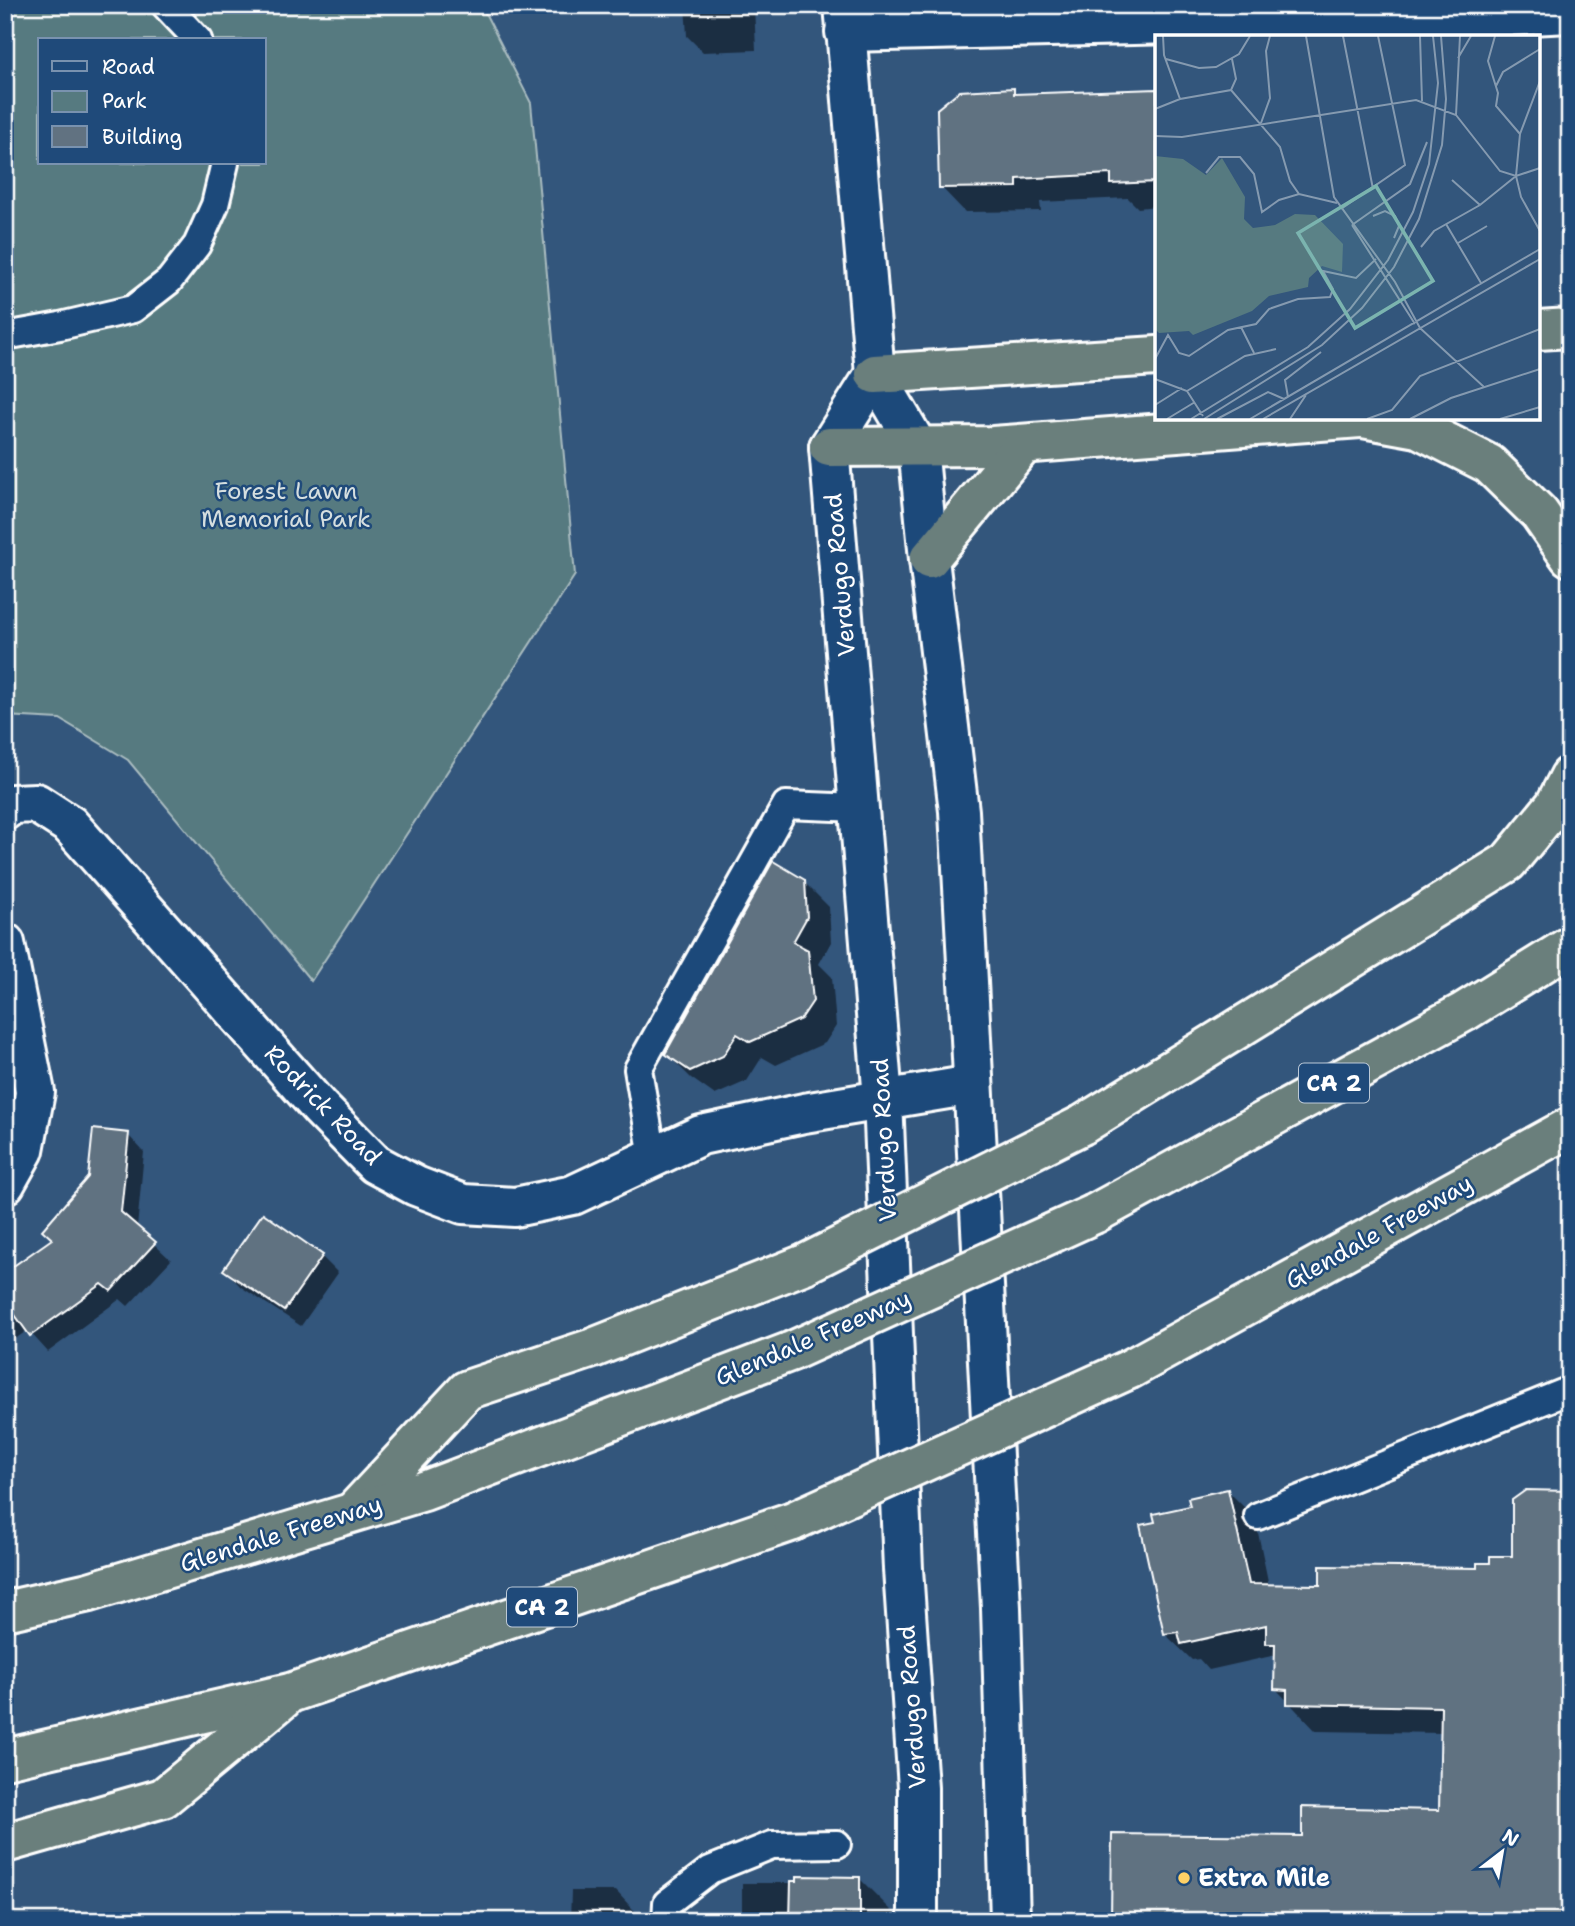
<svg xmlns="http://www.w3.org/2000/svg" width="1575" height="1926" font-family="'Shantell Sans',sans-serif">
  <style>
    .green { fill: #567a80; stroke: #aabcc0; stroke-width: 2; fill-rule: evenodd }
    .shadow { fill: #0007 }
    .building { fill: #617281; stroke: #fff; stroke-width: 2 }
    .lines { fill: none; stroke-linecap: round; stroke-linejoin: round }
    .lane-casing { stroke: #fff; stroke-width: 32 }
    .street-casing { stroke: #fff; stroke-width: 44 }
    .secondary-casing { stroke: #fff; stroke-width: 44 }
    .highway-casing { stroke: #fff; stroke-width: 44 }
    .lane { stroke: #1f4a7a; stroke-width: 26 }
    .street { stroke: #1f4a7a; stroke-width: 38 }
    .secondary { stroke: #1f4a7a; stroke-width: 38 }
    .highway { stroke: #6b7f7c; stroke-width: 38 }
    .highway-bridge-casing { stroke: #fff; stroke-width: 44; stroke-linecap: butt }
    .highway-bridge { stroke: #6b7f7c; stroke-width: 38 }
    .poi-dot { fill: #ffd166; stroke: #1f4a7a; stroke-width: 2.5 }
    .labels { text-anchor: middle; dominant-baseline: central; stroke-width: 5; stroke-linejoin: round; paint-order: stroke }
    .shield { fill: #1f4a7a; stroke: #bcc9d7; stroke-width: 2 }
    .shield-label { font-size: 23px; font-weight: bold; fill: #fff }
    .park-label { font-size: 24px; fill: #d5dedf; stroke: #1f4a7a }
    .street-label { font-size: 24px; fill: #fff; stroke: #1f4a7a }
    .poi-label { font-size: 24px; font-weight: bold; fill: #fff; stroke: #1f4a7a; text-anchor: start }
    .inset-road { fill: none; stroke: #859ab0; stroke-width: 2 }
    .view { fill: #7bb4af; fill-opacity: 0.15; stroke: #7bb4af; stroke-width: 3.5 }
    .inset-edge { fill: none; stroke: #fff; stroke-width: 3.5 }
  </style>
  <rect width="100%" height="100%" fill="#33567c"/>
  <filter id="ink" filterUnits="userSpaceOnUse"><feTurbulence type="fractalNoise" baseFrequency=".0143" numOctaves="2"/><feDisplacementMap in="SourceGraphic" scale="14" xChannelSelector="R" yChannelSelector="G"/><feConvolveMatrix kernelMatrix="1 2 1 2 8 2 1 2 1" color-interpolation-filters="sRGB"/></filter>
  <g filter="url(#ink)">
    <path class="green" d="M5,5H481L531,103L575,575L311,981L128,760L60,719L5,716ZM40,40H264V163H40Z"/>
    <g class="shadow">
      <polygon points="685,5 754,5 756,50 703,52 687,36"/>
      <polygon points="1013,90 1018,95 1157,90 1157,206 1138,208 1128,198 1040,202 1041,211 965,212 941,187"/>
      <polygon points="804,882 829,907 831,942 819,964 832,977 836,1026 825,1043 776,1065 762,1057 747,1081 715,1095 691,1078 667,1054"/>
      <polygon points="128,1135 144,1152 137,1228 171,1260 128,1306 120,1299 48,1352 28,1330 5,1346 5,1274 54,1240"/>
      <polygon points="322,1257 338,1273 301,1326 241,1287 225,1270"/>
      <polygon points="1228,1491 1255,1518 1269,1586 1321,1586 1479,1569 1570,1921 1304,1838 1440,1812 1442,1733 1316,1731 1276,1689 1276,1655 1209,1670 1199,1659 1192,1660 1165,1634 1157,1523"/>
      <polygon points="859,1878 897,1916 897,1921 742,1921 742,1883 798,1883"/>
      <polygon points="571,1891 616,1891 644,1921 570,1921"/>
    </g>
    <g class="building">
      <polygon points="1014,88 1014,94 1157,89 1157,182 1111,184 1111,174 1017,179 1017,187 939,188 937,109 959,91"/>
      <polygon points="773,861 805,880 807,917 793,942 808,950 813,1001 801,1019 750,1042 737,1034 723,1056 690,1071 665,1054"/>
      <polygon points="93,1129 129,1133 121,1212 156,1242 111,1291 102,1284 30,1336 5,1301 5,1272 52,1239 42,1230 88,1177"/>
      <polygon points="263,1213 323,1255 284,1311 223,1270"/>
      <polygon points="1228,1489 1249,1584 1320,1585 1320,1566 1477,1568 1477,1563 1490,1563 1490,1556 1512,1556 1512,1500 1526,1490 1570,1491 1570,1921 1111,1921 1112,1834 1302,1836 1302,1807 1439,1810 1441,1707 1287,1704 1287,1690 1274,1689 1275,1644 1266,1644 1266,1625 1181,1644 1178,1632 1164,1634 1140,1525 1155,1522 1153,1514 1190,1506 1188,1498"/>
      <polygon points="797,1876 860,1877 860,1921 790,1921 791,1881 797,1881"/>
    </g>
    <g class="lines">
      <defs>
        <g id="lane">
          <polyline points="165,5 198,40"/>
          <polyline points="5,336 60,326 133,309 169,281 197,245 215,205 225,163"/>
          <polyline points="653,1157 638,1069 786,805 859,808"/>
          <polyline points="1258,1516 1570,1390"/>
          <polyline points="666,1921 667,1903 710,1870 772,1845 837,1844"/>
        </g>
        <g id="street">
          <polyline points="845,32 1508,16 1570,13"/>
          <polyline points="5,810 12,804 36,803 70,825 320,1108 375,1164 416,1186 463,1204 515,1207 573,1195 701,1135 804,1113 972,1085"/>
          <polyline points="5,943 35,1092 24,1150 5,1184"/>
        </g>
        <g id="secondary">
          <polyline points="844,5 875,374 918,447 929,559 959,811 1001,1608 1010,1921"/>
          <polyline points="875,374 829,447 883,1099 903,1569 918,1788 918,1921"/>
        </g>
        <g id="highway">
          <polyline points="1538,330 1570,328"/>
          <polyline points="875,374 1157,356"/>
          <polyline points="1363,418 1418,428 1489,464 1539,513 1570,557"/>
          <polyline points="829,447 993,446 1360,418"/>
          <polyline points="929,559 1024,444"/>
          <polyline points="1082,1125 1508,862 1555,805 1570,776"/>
          <polyline points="1094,1214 1464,1012 1570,946"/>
          <polyline points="1130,1369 1570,1127"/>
          <polyline points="354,1511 467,1390 593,1348 805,1264"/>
          <polyline points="5,1611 89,1592 424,1491 792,1351"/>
          <polyline points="5,1759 290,1693 793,1521"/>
          <polyline points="5,1843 163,1798 283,1699"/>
        </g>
      </defs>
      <use href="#lane" class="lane-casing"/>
      <use href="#street" class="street-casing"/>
      <use href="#secondary" class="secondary-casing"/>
      <use href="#highway" class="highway-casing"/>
      <use href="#lane" class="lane"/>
      <use href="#street" class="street"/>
      <use href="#secondary" class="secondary"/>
      <use href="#highway" class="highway"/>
      <defs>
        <g id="highway-bridge">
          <polyline points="805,1264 1082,1125"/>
          <polyline points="792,1351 1094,1214"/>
          <polyline points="793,1521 1130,1369"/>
        </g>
      </defs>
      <use href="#highway-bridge" class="highway-bridge-casing"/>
      <use href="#highway-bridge" class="highway-bridge"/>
    </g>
  </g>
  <circle class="poi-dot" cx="1184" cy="1878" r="7"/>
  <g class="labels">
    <g class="shield">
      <rect x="1299" y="1063.5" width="70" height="39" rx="5"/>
      <rect x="507" y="1587.5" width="70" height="39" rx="5"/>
    </g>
    <g class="shield-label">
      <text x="1334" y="1083">CA 2</text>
      <text x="542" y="1607">CA 2</text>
    </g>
    <g class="park-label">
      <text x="286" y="491">Forest Lawn<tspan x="286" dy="28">Memorial Park</tspan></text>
    </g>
    <g class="street-label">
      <text transform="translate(840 575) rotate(-95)">Verdugo Road</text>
      <text transform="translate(323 1105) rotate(46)">Rodrick Road</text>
      <text transform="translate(884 1140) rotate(-93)">Verdugo Road</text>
      <text transform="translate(1379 1232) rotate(-29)">Glendale Freeway</text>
      <text transform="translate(813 1338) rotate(-23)">Glendale Freeway</text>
      <text transform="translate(281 1534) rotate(-17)">Glendale Freeway</text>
      <text transform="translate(912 1707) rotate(-94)">Verdugo Road</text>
    </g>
    <g class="poi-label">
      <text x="1198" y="1878">Extra Mile</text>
    </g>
  </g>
  <g transform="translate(1155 35)">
    <rect width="385" height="385" fill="#33567c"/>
    <path d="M0,121L28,124L51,140L67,123L90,162L89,184L98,193L120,190L140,179L160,180L188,209L187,237L167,231L154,243L153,252L114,261L97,276L38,300L34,296L4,298L0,294Z" fill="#567a80"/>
    <path class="inset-road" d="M8,1L9,20L25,64M151,1L179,162L240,247L265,293M188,1L218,154M265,1L267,66M340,1L333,26L343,58L341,71L365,99M303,23L316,1M11,24L44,33L61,32L84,19L95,1M385,46L365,99L361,141L366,162L385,196M341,51L348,37L385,14M76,55L125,112L135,146L144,159M0,74L25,64L76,55L81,44L77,24M301,80L305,1M106,88L115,63L111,16L115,1M0,101L27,102L261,65L301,80L345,136L361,141L385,133M51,138L64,122H85L99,139L107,177L124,165L144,159L182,168M297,145L325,170M186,174L250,130L223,1M218,181L230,176L240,181L244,191L239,203M291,189L326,248M197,190L260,289M197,190L255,149L272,107M303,208L332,191M266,212L279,196L325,170L361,141M86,292L99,318M265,293L329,352M0,324L13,300L24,318L34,321L73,295L101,289L114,274L143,264L175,262L178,254L168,236L201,243L221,224M0,344L32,356L48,381M32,356L90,321L121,314M133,362L130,345L166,317M0,370L27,353M12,384L40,367M36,384L153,312L195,274L233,225L258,177L274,129L283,48L278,1M49,384L167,310L207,273L239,232L264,184L287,110L291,64L286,1M62,384L113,357L129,364M95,384L385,214M108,384L385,224M135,384L151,360M212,384L237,375L265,341L385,294M255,384L296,363L385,334M345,384L385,372"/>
    <path class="view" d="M221,151L278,246L200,293L143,198Z"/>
    <rect width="385" height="385" class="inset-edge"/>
  </g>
  <rect width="1575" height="1926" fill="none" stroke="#1f4a7a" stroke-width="28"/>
  <rect x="14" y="14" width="1547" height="1898" fill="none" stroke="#fff" stroke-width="2.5" filter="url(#ink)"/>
  <rect x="38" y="38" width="228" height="126" fill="#1f4a7a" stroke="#7992af" stroke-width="2"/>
  <rect x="52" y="61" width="35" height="10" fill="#1f4a7a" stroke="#7992af" stroke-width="2"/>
  <text x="102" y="74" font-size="21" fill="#ffffff">Road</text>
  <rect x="52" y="91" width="35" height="21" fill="#567a80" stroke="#7992af" stroke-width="2"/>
  <text x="102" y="108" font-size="21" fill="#ffffff">Park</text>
  <rect x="52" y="126" width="35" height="21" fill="#617281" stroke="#7992af" stroke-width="2"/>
  <text x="102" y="144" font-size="21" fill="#ffffff">Building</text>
  <g transform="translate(1502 1852) rotate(31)" stroke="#1f4a7a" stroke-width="5" paint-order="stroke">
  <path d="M0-5L12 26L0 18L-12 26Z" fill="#ffffff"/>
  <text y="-10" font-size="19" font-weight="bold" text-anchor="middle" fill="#ffffff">N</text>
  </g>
</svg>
